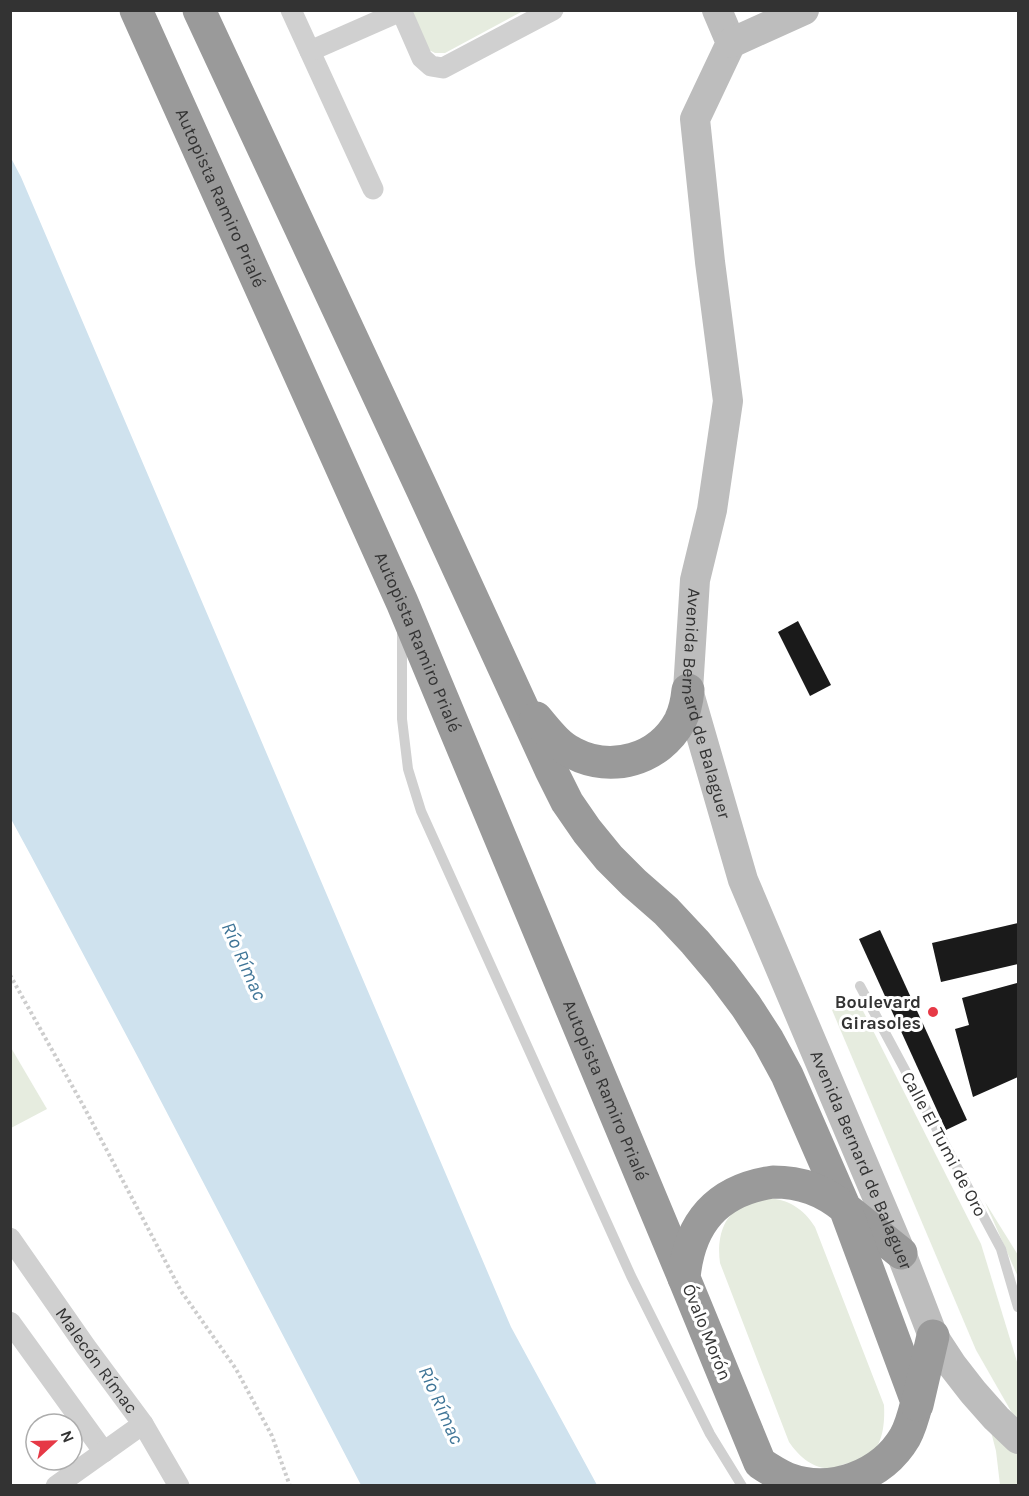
<svg xmlns="http://www.w3.org/2000/svg" width="1029" height="1496" font-family="Karla,sans-serif">
  <style>
    .green { fill: #e6ecdf }
    .water { fill: #cfe2ee }
    .building { fill: #1a1a1a }
    .lines { fill: none; stroke-linecap: round; stroke-linejoin: round }
    .path { stroke: #cdcdcd; stroke-width: 4; stroke-dasharray: 3 3; stroke-linecap: butt }
    .lane { stroke: #d0d0d0; stroke-width: 10 }
    .street { stroke: #d0d0d0; stroke-width: 21 }
    .secondary { stroke: #bdbdbd; stroke-width: 30 }
    .highway { stroke: #9a9a9a; stroke-width: 33 }
    .poi-dot { fill: #e63946; stroke: #fff; stroke-width: 2 }
    .labels { text-anchor: middle; dominant-baseline: central; stroke-width: 6; stroke-linejoin: round; paint-order: stroke }
    .street-label { font-size: 18px; fill: #333; stroke: #fff }
    .poi-label { font-size: 18px; font-weight: bold; fill: #333; stroke: #fff; text-anchor: end }
    .water-label { font-size: 20px; font-style: italic; fill: #3f7597; stroke: #fff }
  </style>
  <rect width="100%" height="100%" fill="#fff"/>
  <g class="green">
    <polygon points="412,11 523,11 445,53 435,53 429,50"/>
    <polygon points="856,997 981,1244 1018,1365 1018,1421 1016,1420 976,1350 832,1010"/>
    <polygon points="10,1046 47,1109 11,1128 10,1128"/>
    <path d="M766,1198C788,1199 803,1208 815,1227L884,1405C885,1424 883,1451 863,1459C857,1462 850,1463 844,1464C840,1466 835,1468 831,1468C813,1470 798,1455 789,1442L720,1263C717,1242 721,1216 743,1206C750,1202 759,1201 766,1198Z"/>
    <polygon points="985,1202 1018,1255 1018,1277"/>
    <polygon points="989,1424 1018,1451 1018,1485 1000,1485 996,1451"/>
  </g>
  <polygon class="water" points="11,158 21,177 511,1327 597,1485 361,1485 140,1061 30,854 11,819"/>
  <g class="building">
    <polygon points="798,621 831,685 810,696 778,632"/>
    <polygon points="1018,923 1018,964 941,982 932,943"/>
    <polygon points="880,930 967,1120 946,1130 859,939"/>
    <polygon points="1017,983 1018,989 1018,1077 973,1097 955,1029 969,1025 962,998"/>
  </g>
  <g class="lines">
    <polyline class="path" points="10,975 84,1107 181,1291 236,1369 272,1436 290,1486"/>
    <g class="lane">
      <polyline points="402,631 402,719 408,769 421,811 631,1276 710,1434 742,1486"/>
      <polyline points="860,986 1001,1249 1018,1307"/>
    </g>
    <g class="street">
      <polyline points="291,10 373,189"/>
      <polyline points="401,10 422,58 431,66 443,68 553,10"/>
      <polyline points="310,51 401,11"/>
      <path id="s1" d="M10,1238L86,1347L143,1424L179,1486"/>
      <polyline points="10,1322 104,1452"/>
      <polyline points="56,1486 143,1424"/>
    </g>
    <g class="secondary">
      <path id="s2" d="M717,10L731,43L695,119L710,262L728,401L712,510L695,580L688,690L743,880L901,1253L933,1336L952,1365L973,1392L996,1418L1018,1439"/>
      <polyline points="731,43 804,10"/>
    </g>
    <g class="highway">
      <path id="s3" d="M136,10L402,602L684,1278"/>
      <polyline points="199,10 423,491 551,770 567,802 587,831 609,858 634,883 666,911 695,942 722,974 746,1006 768,1040 787,1075 845,1208 901,1253"/>
      <path d="M536,718C547,731 558,746 573,753C611,773 659,760 680,721C685,711 687,700 688,690"/>
      <path d="M773,1182C801,1182 823,1190 845,1208L917,1402C914,1414 911,1426 905,1437C882,1476 831,1495 788,1479C778,1475 769,1469 760,1463L684,1278C689,1223 717,1190 773,1182Z"/>
      <polyline points="917,1405 933,1336"/>
    </g>
  </g>
  <circle class="poi-dot" cx="933" cy="1012" r="6"/>
  <g class="labels">
    <g class="street-label">
      <text stroke="none"><textPath href="#s3" startOffset="206">Autopista Ramiro Prialé</textPath></text>
      <text stroke="none"><textPath href="#s3" startOffset="692">Autopista Ramiro Prialé</textPath></text>
      <text stroke="none"><textPath href="#s2" startOffset="712">Avenida Bernard de Balaguer</textPath></text>
      <text stroke="none"><textPath href="#s3" startOffset="1178">Autopista Ramiro Prialé</textPath></text>
      <text transform="translate(944 1144) rotate(62)">Calle El Tumi de Oro</text>
      <text stroke="none"><textPath href="#s2" startOffset="1198">Avenida Bernard de Balaguer</textPath></text>
      <text transform="translate(707 1332) rotate(68)">Óvalo Morón</text>
      <text stroke="none"><textPath href="#s1" startOffset="150">Malecón Rímac</textPath></text>
    </g>
    <g class="poi-label">
      <text x="921" y="1002">Boulevard<tspan x="921" dy="21">Girasoles</tspan></text>
    </g>
    <g class="water-label">
      <text transform="translate(244 961) rotate(66)">Río Rímac</text>
      <text transform="translate(441 1405) rotate(66)">Río Rímac</text>
    </g>
  </g>
  <rect width="1029" height="1496" fill="none" stroke="#333333" stroke-width="24"/>
  <g transform="translate(54 1442) rotate(68)"><circle r="28" fill="#ffffff" stroke="#adadad" stroke-width="1.5"/>
  <path d="M0-4.5L10 22L0 15L-10 22Z" fill="#e63946"/>
  <text y="-9" font-size="16" font-weight="bold" text-anchor="middle" fill="#333333">N</text>
  </g>
</svg>
